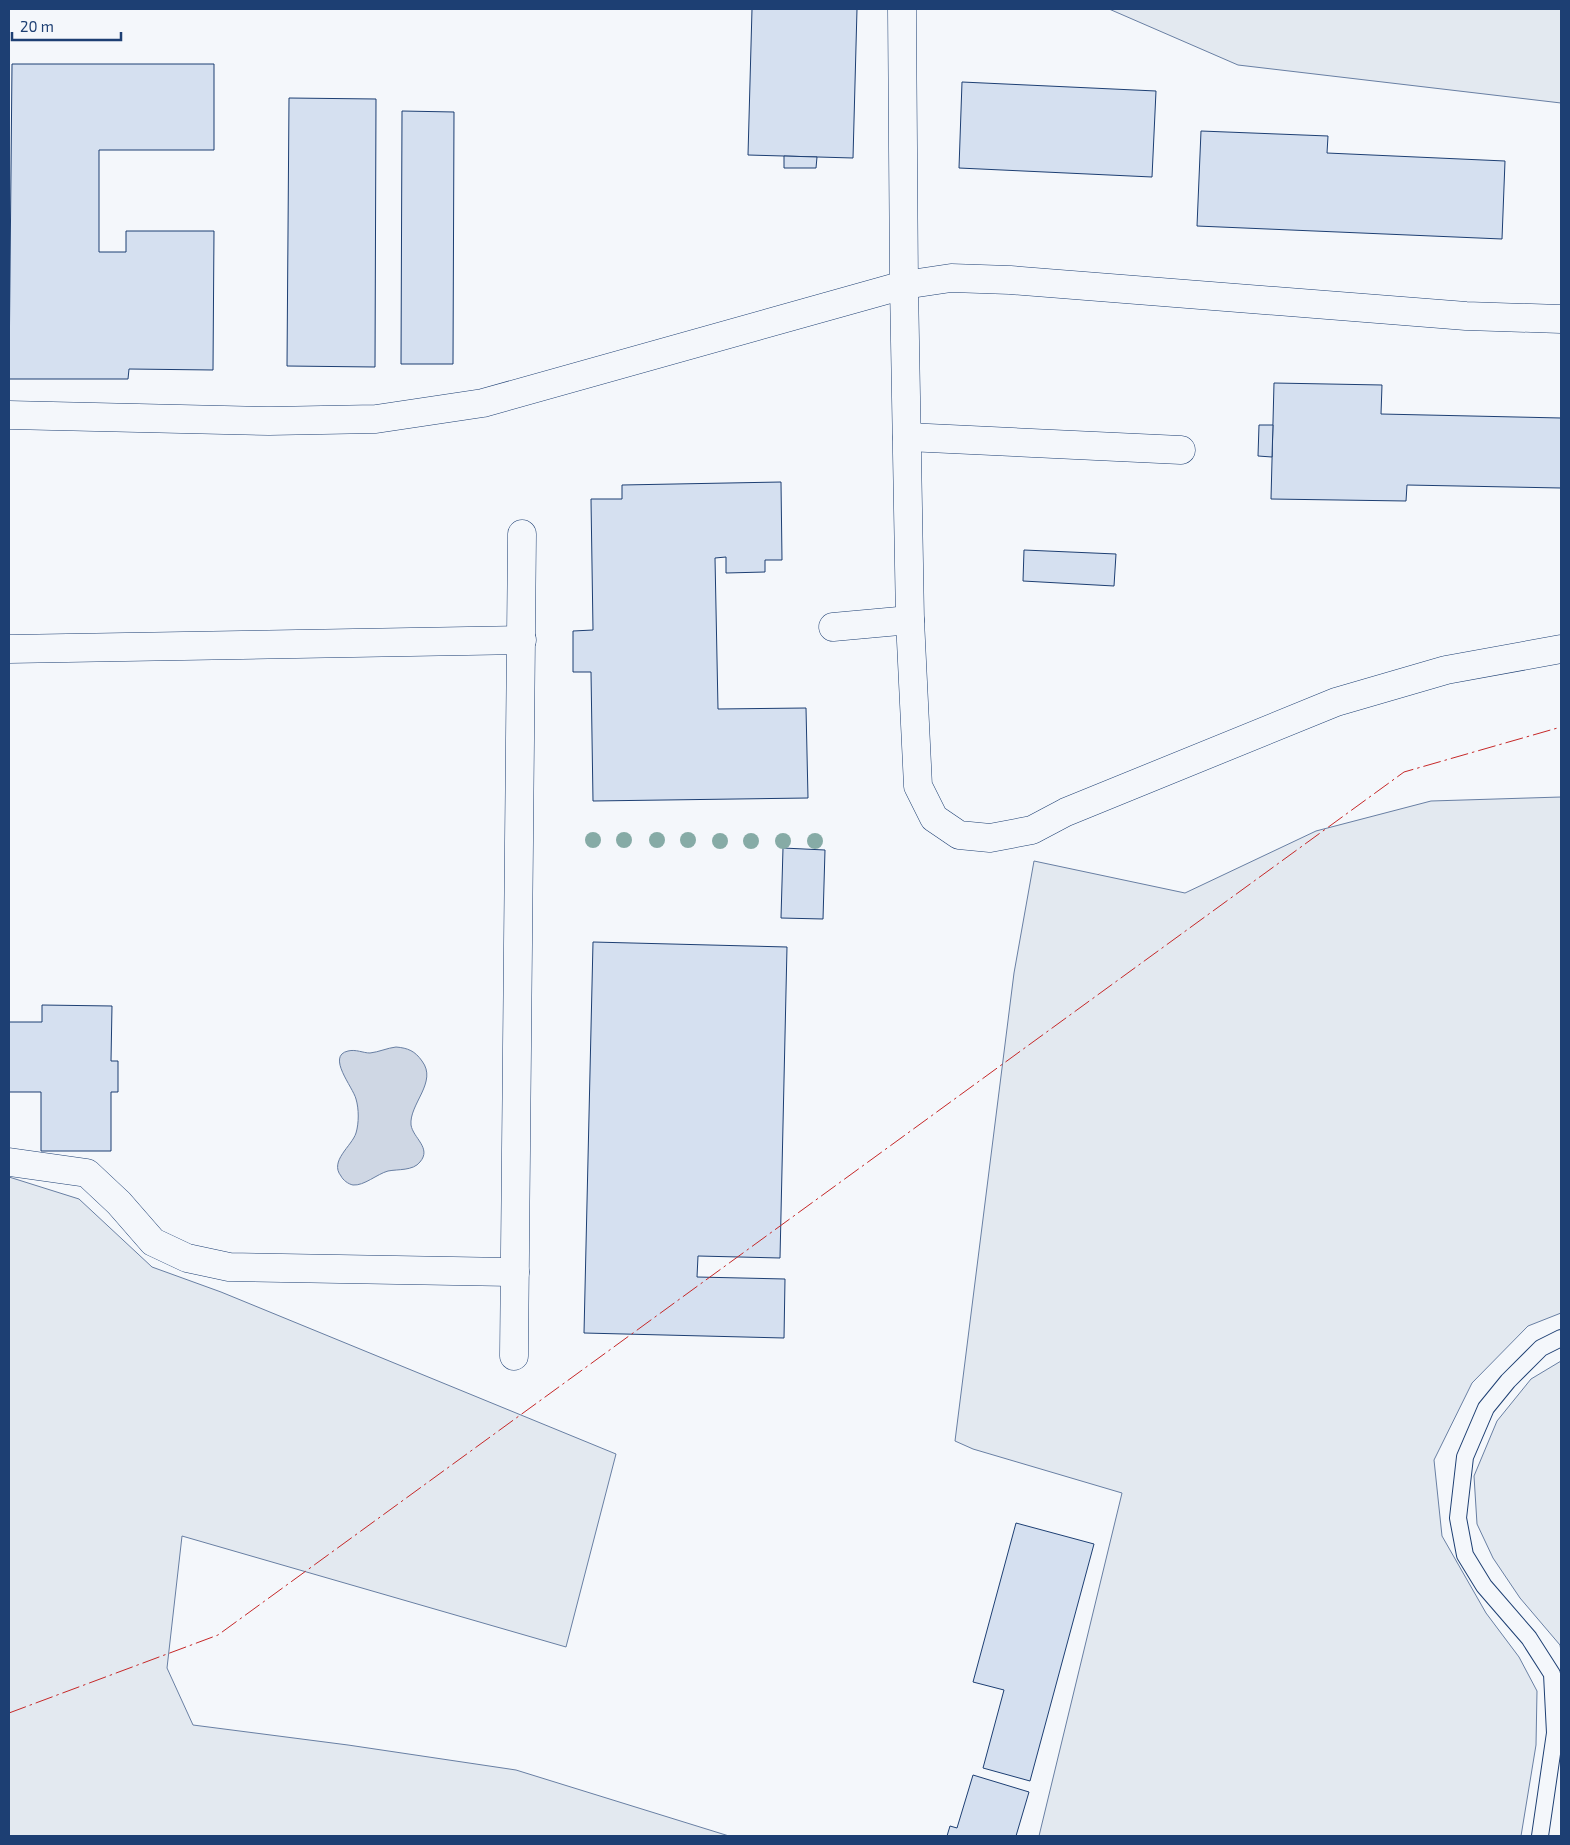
<svg xmlns="http://www.w3.org/2000/svg" width="1570" height="1845" font-family="'Exo 2',sans-serif">
  <style>
    .green { fill: #e3e9f0; stroke: #687fa3 }
    .water { fill: #cfd7e4; stroke: #687fa3 }
    .building { fill: #d5e0f0; stroke: #1d3f73 }
    .lines { fill: none; stroke-linecap: round; stroke-linejoin: round }
    .lane-casing { stroke: #1d3f73; stroke-width: 18 }
    .street-casing { stroke: #1d3f73; stroke-width: 29 }
    .lane { stroke: #f4f7fb; stroke-width: 16 }
    .street { stroke: #f4f7fb; stroke-width: 28 }
    .power { stroke: #c62828; stroke-width: 1; stroke-dasharray: 18 4 2.5 4; stroke-linecap: butt }
    .tree { fill: #86aba6 }
  </style>
  <rect width="100%" height="100%" fill="#f4f7fb"/>
  <g class="green">
    <polygon points="1109,9 1561,9 1561,103 1238,65"/>
    <polygon points="1561,797 1561,1313 1528,1326 1472,1383 1434,1460 1442,1536 1486,1613 1519,1657 1537,1691 1536,1745 1521,1836 1039,1836 1122,1493 973,1449 955,1441 1014,973 1034,861 1185,893 1316,831 1431,801"/>
    <polygon points="9,1177 79,1199 152,1267 221,1292 616,1454 566,1647 182,1536 167,1668 193,1725 348,1745 516,1770 729,1836 9,1836"/>
    <polygon points="1561,1361 1561,1651 1560,1645 1520,1598 1493,1558 1477,1524 1474,1476 1497,1421 1531,1379"/>
  </g>
  <path class="water" d="M396,1047C408,1048 415,1051 422,1061C438,1082 409,1104 411,1125C413,1138 432,1148 420,1162C413,1171 398,1169 388,1171C377,1174 364,1186 353,1185C348,1184 343,1180 341,1176C329,1161 352,1146 356,1133C359,1123 359,1109 356,1099C353,1087 326,1056 348,1051C356,1049 363,1053 370,1053C379,1052 387,1048 396,1047Z"/>
  <g class="building">
    <polygon points="752,9 857,9 853,158 748,155"/>
    <polygon points="12,64 214,64 214,150 99,150 99,252 126,252 126,231 214,231 213,370 129,369 128,379 9,379"/>
    <polygon points="962,82 1156,91 1152,177 959,168"/>
    <polygon points="289,98 376,99 375,367 287,366"/>
    <polygon points="402,111 454,112 453,364 401,364"/>
    <polygon points="1201,131 1328,136 1327,153 1505,161 1502,239 1197,226"/>
    <polygon points="784,156 817,157 816,168 784,168"/>
    <polygon points="1274,383 1382,385 1381,414 1561,418 1561,488 1407,485 1406,501 1271,499"/>
    <polygon points="1259,425 1273,425 1272,457 1258,456"/>
    <polygon points="781,482 782,560 765,560 765,572 726,573 726,557 715,558 718,709 806,708 808,798 593,801 591,672 573,672 573,631 593,630 591,499 622,499 622,485"/>
    <polygon points="1024,550 1116,554 1114,586 1023,581"/>
    <polygon points="783,848 825,850 823,919 781,918"/>
    <polygon points="593,942 787,947 780,1258 698,1256 697,1277 785,1279 784,1338 584,1333"/>
    <polygon points="42,1005 112,1006 111,1061 118,1061 118,1092 111,1092 111,1151 41,1151 41,1092 9,1092 9,1022 42,1022"/>
    <polygon points="1016,1523 1094,1544 1030,1781 983,1768 1004,1690 973,1682"/>
    <polygon points="973,1775 1029,1792 1016,1836 947,1836 950,1826 957,1828"/>
  </g>
  <g class="lines">
    <defs>
      <polyline id="lane" points="1540,1836 1555,1733 1552,1674 1529,1638 1484,1586 1465,1555 1458,1518 1465,1457 1486,1408 1508,1381 1541,1348 1561,1338"/>
      <g id="street">
        <polyline points="902,9 904,285 910,620 918,786 934,818 959,835 990,838 1032,830 1066,812 1336,702 1446,670 1561,649"/>
        <polyline points="9,415 269,421 376,419 483,403 904,285 951,278 1010,280 1466,316 1561,319"/>
        <polyline points="907,437 1181,450"/>
        <polyline points="833,627 910,620"/>
        <polyline points="9,649 522,640"/>
        <polyline points="9,1162 87,1173 119,1203 153,1242 187,1258 229,1267 515,1272"/>
        <polyline points="514,1356 522,534"/>
      </g>
    </defs>
    <use href="#lane" class="lane-casing"/>
    <use href="#street" class="street-casing"/>
    <use href="#lane" class="lane"/>
    <use href="#street" class="street"/>
    <polyline class="power" points="9,1713 218,1635 1404,772 1561,727"/>
  </g>
  <g class="tree">
    <circle cx="593" cy="840" r="8"/>
    <circle cx="624" cy="840" r="8"/>
    <circle cx="657" cy="840" r="8"/>
    <circle cx="688" cy="840" r="8"/>
    <circle cx="720" cy="841" r="8"/>
    <circle cx="751" cy="841" r="8"/>
    <circle cx="783" cy="841" r="8"/>
    <circle cx="815" cy="841" r="8"/>
  </g>
  <rect width="1570" height="1845" fill="none" stroke="#1d3f73" stroke-width="20"/>
  <path d="M12 32v8h109v-8" fill="none" stroke="#1d3f73" stroke-width="2.5"/>
  <text x="20" y="32" font-size="15" fill="#1d3f73" stroke="#f4f7fb" stroke-width="4" paint-order="stroke">20 m</text>
</svg>
